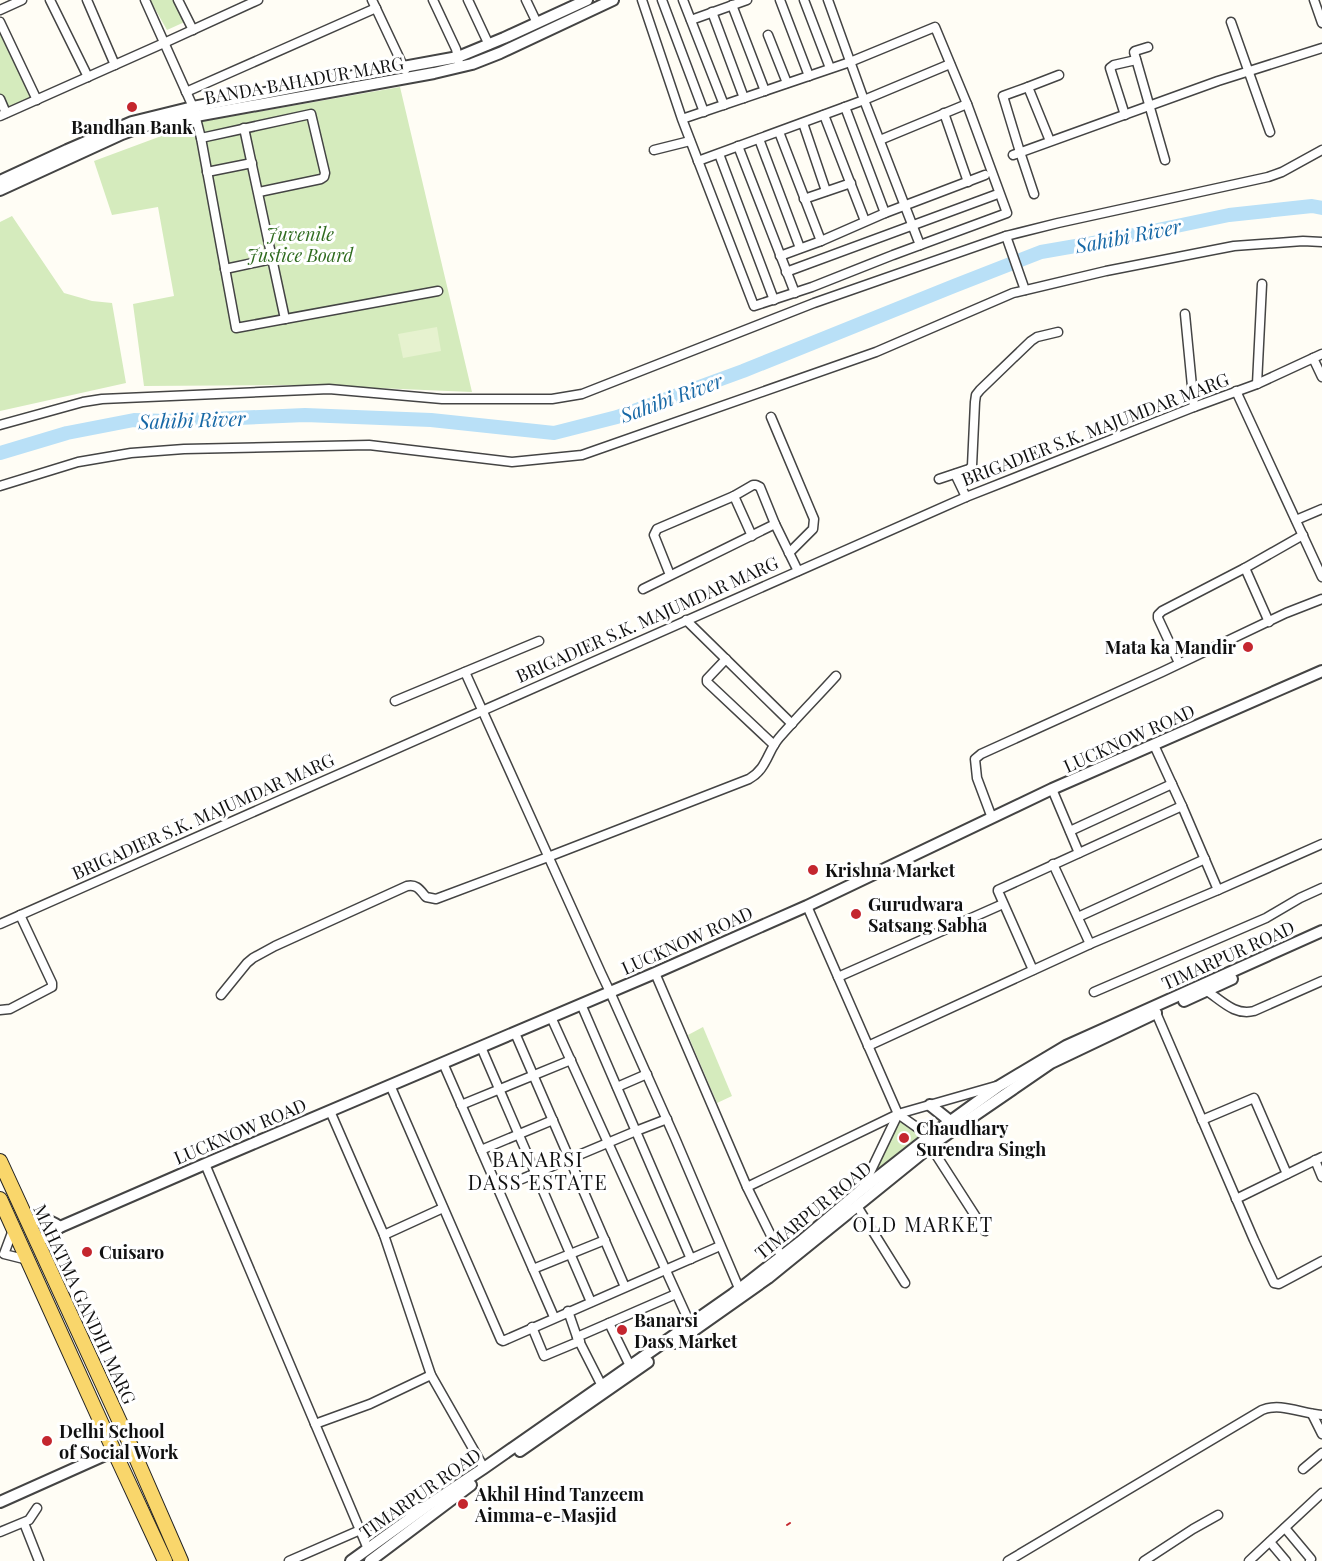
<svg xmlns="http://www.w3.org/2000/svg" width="1322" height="1561" font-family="'Playfair Display',serif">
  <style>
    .green { fill: #d5ebbd }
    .pitch { fill: #e6f2cf }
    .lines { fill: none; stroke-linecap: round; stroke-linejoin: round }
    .river { stroke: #b9e0f7; stroke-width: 14 }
    .minor-casing { stroke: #444; stroke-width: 11 }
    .tertiary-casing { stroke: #444; stroke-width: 14 }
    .primary-casing { stroke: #222; stroke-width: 16 }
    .minor { stroke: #fff; stroke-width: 8 }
    .tertiary { stroke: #fff; stroke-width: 10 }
    .primary { stroke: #f9d66b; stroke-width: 14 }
    .rail { stroke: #c4262e; stroke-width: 2 }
    .poi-dot { fill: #c4262e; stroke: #fff; stroke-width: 2 }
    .labels { text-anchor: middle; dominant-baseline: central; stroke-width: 6; stroke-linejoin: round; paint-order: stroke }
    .street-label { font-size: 18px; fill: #111; stroke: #fff }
    .poi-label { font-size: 18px; font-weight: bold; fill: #111; stroke: #fff; text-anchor: start }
    .park-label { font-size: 18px; font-style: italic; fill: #2f6b1f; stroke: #fff }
    .water-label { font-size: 20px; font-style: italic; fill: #1768a6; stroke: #fff }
    .neighbourhood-label { font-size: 20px; letter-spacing: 1.5px; fill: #111; stroke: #fff }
  </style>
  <rect width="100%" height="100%" fill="#fffdf5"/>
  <g class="green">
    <polygon points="150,0 179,0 189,20 167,30"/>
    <polygon points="0,25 35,99 6,112 0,98"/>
    <polygon points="400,87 472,392 306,385 144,386 133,304 174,296 158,207 112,215 94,161 199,122"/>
    <polygon points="12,216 64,293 92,301 112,303 126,383 0,411 0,222"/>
    <polygon points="703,1027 732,1096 717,1103 688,1035"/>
    <polygon points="899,1120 924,1137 876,1173 874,1171"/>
  </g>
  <polygon class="pitch" points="437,327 441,351 403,358 398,334"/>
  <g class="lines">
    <polyline class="river" points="0,453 67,433 134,420 167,421 305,415 431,420 554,433 617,417 743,371 954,286 1041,252 1105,241 1229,215 1312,206 1322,208"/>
    <defs>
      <g id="minor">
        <polyline points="50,0 88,77"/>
        <polyline points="87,0 115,65"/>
        <polyline points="145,0 193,107 201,138 236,328 438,291"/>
        <polyline points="178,0 193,30"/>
        <polyline points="372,0 405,70"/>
        <polyline points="433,0 456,49 459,63"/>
        <polyline points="468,0 489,45"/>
        <polyline points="526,0 537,23"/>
        <polyline points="642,0 682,119 754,306 812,287 893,255 1007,213 967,104 935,27 850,62 682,119"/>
        <polyline points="662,0 704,112"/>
        <polyline points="683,0 724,105"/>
        <polyline points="780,0 809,76"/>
        <polyline points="804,0 830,68"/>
        <polyline points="828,0 864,100 920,245"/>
        <polyline points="1314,0 1322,23"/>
        <polyline points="732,5 765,91"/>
        <polyline points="0,10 22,0"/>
        <polyline points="712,12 744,98"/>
        <polyline points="691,20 747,0"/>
        <polyline points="0,22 37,100"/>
        <polyline points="1231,22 1270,132"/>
        <polyline points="768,35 787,83"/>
        <polyline points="1148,47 1135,51 1134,52 1165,160"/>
        <polyline points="1028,87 1003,96 1020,152 1034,194"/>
        <polyline points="186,92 376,8"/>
        <polyline points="0,99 6,113"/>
        <polyline points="845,107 885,213"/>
        <polyline points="944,113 968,182"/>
        <polyline points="824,115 865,221"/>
        <polyline points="1125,115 1110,68 1114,65 1136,60"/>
        <polyline points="0,116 164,43 258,0"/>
        <polyline points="803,123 826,191"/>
        <polyline points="244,128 285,319"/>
        <polyline points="779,132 821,241"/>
        <polyline points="201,138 311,114 325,173 324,177 321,179 259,192"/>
        <polyline points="759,139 800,248"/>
        <polyline points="880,140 967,104"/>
        <polyline points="1050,141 1028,87 1059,75"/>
        <polyline points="738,146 795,293"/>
        <polyline points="654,150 690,141"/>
        <polyline points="719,154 774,300"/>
        <polyline points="1013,155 1218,81 1322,48"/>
        <polyline points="698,161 864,100 950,64"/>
        <polyline points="207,172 252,163"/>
        <polyline points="804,199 851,183"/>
        <polyline points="1006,236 1025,290"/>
        <polyline points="780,256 821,241 885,213 985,175"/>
        <polyline points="225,269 272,259"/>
        <polyline points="786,272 995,195"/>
        <polyline points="1185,314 1194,407"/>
        <polyline points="1313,358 1322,377"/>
        <polyline points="1257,384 1262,284"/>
        <polyline points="1236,391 1322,577"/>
        <polyline points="771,417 814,519 813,529 789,553"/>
        <polyline points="0,425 83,402 102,399 329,389 442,399 552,399 582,394 814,303 1006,236 1058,223 1268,177 1282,172 1322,150"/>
        <polyline points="955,474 966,497"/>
        <polyline points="939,479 969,469 972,466 975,402 976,395 980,390 1031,341 1037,337 1058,332"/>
        <polyline points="0,486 78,462 131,453 184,449 369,445 512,462 582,455 876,352 1013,293 1106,271 1234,246 1303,241 1322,242"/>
        <polyline points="734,496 752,536"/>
        <polyline points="1296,520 1322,509"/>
        <polyline points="1245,568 1269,622"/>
        <polyline points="670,575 654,535 657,529 734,496 753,485 756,485 760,487 775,524 798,571"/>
        <polyline points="643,589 775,524"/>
        <polyline points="686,620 792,724"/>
        <polyline points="726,659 707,679 707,682 774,745"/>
        <polyline points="1179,663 1158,618 1158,615 1162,611 1245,568 1303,535"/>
        <polyline points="465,672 601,973 610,992 675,1138 741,1293"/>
        <polyline points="395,701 539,641"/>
        <polyline points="1154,745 1182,806 1218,890"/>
        <polyline points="1052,789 1079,853"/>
        <polyline points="992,818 977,778 975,759 981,754 1162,672 1286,613 1322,599"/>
        <polyline points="1070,831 1172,784"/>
        <polyline points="1053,864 1090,944"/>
        <polyline points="807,906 898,1114 863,1187"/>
        <polyline points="1078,917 1205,859"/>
        <polyline points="0,924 966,497 1194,407 1257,384 1322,354"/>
        <polyline points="1033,970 998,891 998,890 1182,806"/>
        <polyline points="655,973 747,1187 783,1260"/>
        <polyline points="838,977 1003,904"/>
        <path d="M1206,988L1207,991C1222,1001 1235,1016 1254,1011L1322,981"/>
        <polyline points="1094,992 1266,918 1300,898 1322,888"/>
        <path d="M221,995L247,963L253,958L275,946L407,886C417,884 420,890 426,897L436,899L548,857L749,779C767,769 767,752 779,738C797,717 817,697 836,676"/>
        <polyline points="581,1004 691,1259"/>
        <polyline points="1154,1008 1254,1240 1274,1283 1279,1284 1322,1261"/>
        <polyline points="0,1010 10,1009 52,987 52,983 20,915"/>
        <polyline points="551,1017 692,1328"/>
        <polyline points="515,1033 625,1287"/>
        <polyline points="868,1046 1090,944 1218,890 1322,844"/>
        <polyline points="481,1047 591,1302"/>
        <polyline points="443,1063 554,1317"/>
        <polyline points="390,1085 501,1340 503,1341 720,1246"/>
        <polyline points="617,1087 647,1074"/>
        <polyline points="461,1105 571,1060"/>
        <polyline points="330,1111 384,1235 431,1375 484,1468"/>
        <polyline points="898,1114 932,1138"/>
        <polyline points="1202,1120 1254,1098 1287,1174"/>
        <polyline points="931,1147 985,1231"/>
        <polyline points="481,1150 553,1120"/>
        <polyline points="1315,1160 1322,1177"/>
        <polyline points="205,1164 368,1549"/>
        <polyline points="747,1187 898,1114 996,1086"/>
        <polyline points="498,1189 636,1131 667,1119"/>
        <polyline points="1236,1199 1322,1157"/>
        <polyline points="857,1206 905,1283"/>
        <polyline points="13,1230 4,1254 28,1260"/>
        <polyline points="384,1235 443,1208"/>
        <polyline points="533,1269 605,1240"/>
        <polyline points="568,1311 577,1337 604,1390"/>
        <polyline points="609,1323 632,1370"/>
        <polyline points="532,1327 544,1356 580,1341"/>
        <polyline points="577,1337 676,1294"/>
        <polyline points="1312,1414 1322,1434"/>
        <polyline points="315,1424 370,1404 431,1375"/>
        <polyline points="1303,1469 1322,1453"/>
        <polyline points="24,1523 39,1561"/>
        <polyline points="1285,1528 1311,1559 1310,1561"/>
        <polyline points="0,1532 29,1520 37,1508"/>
        <polyline points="1270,1542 1286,1561"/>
        <polyline points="289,1561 397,1514 424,1506"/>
        <path d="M1008,1561L1262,1410C1281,1402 1302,1414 1322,1415"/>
        <polyline points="1144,1561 1193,1529 1218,1515"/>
        <polyline points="1249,1561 1322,1493"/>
      </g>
      <g id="tertiary">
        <polyline points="0,181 67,150 132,122 193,107 321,82 458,57 504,38 587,0"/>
        <polyline points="0,190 122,134 141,127 163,122 434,73 472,64 500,53 613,0"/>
        <polyline points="1184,1001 1232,979"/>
        <polyline points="930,1105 950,1121"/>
        <path d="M27,1222C42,1218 47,1218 60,1227"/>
        <polyline points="37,1243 60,1227 205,1164 655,973 807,906 1052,789 1322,671"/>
        <polyline points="676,1343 768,1278 936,1142 1051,1063 1156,1013"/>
        <polyline points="520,1451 648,1362"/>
        <polyline points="0,1502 114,1451"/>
        <polyline points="351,1561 430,1504 484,1468 733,1294 800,1242 860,1191 930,1136 999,1086 1066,1046 1322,931"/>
        <polyline points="370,1561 471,1485"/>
      </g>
      <g id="primary">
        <polyline points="0,1161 130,1444 181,1561"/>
        <polyline points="0,1199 114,1451 165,1561"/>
      </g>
    </defs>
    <use href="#minor" class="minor-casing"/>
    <use href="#tertiary" class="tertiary-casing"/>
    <use href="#primary" class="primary-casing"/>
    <use href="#minor" class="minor"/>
    <use href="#tertiary" class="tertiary"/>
    <use href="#primary" class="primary"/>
    <polyline class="rail" points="787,1525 790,1523"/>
  </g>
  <g class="poi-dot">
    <circle cx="132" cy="107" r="6"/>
    <circle cx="1248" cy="647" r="6"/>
    <circle cx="813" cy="870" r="6"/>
    <circle cx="856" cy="914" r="6"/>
    <circle cx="904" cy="1138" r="6"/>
    <circle cx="87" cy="1252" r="6"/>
    <circle cx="622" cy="1330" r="6"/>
    <circle cx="47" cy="1441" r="6"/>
    <circle cx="463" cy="1504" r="6"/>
  </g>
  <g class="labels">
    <g class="street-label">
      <text transform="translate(304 80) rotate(-10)">BANDA BAHADUR MARG</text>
      <text transform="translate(1095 429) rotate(-21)">BRIGADIER S.K. MAJUMDAR MARG</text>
      <text transform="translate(647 619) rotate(-24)">BRIGADIER S.K. MAJUMDAR MARG</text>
      <text transform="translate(1129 738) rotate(-24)">LUCKNOW ROAD</text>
      <text transform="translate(203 816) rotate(-24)">BRIGADIER S.K. MAJUMDAR MARG</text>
      <text transform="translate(687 940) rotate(-24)">LUCKNOW ROAD</text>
      <text transform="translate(1228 955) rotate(-24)">TIMARPUR ROAD</text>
      <text transform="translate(240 1131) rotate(-23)">LUCKNOW ROAD</text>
      <text transform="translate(813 1210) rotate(-39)">TIMARPUR ROAD</text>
      <text transform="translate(85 1304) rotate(65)">MAHATMA GANDHI MARG</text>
      <text transform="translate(420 1493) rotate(-35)">TIMARPUR ROAD</text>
    </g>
    <g class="poi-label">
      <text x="132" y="127" text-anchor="middle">Bandhan Bank</text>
      <text x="1236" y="647" text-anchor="end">Mata ka Mandir</text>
      <text x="825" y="870">Krishna Market</text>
      <text x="868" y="904">Gurudwara<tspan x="868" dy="21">Satsang Sabha</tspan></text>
      <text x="916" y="1128">Chaudhary<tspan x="916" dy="21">Surendra Singh</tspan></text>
      <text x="99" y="1252">Cuisaro</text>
      <text x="634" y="1320">Banarsi<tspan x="634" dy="21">Dass Market</tspan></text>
      <text x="59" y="1431">Delhi School<tspan x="59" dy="21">of Social Work</tspan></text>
      <text x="475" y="1494">Akhil Hind Tanzeem<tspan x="475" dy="21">Aimma-e-Masjid</tspan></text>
    </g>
    <g class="park-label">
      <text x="300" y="234">Juvenile<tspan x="300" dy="21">Justice Board</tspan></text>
    </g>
    <g class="water-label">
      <text transform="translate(1128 235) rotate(-11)">Sahibi River</text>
      <text transform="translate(671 397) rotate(-20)">Sahibi River</text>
      <text transform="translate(192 419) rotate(-2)">Sahibi River</text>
    </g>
    <g class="neighbourhood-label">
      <text x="538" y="1158">BANARSI<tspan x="538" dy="23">DASS ESTATE</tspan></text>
      <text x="923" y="1223">OLD MARKET</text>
    </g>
  </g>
</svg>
